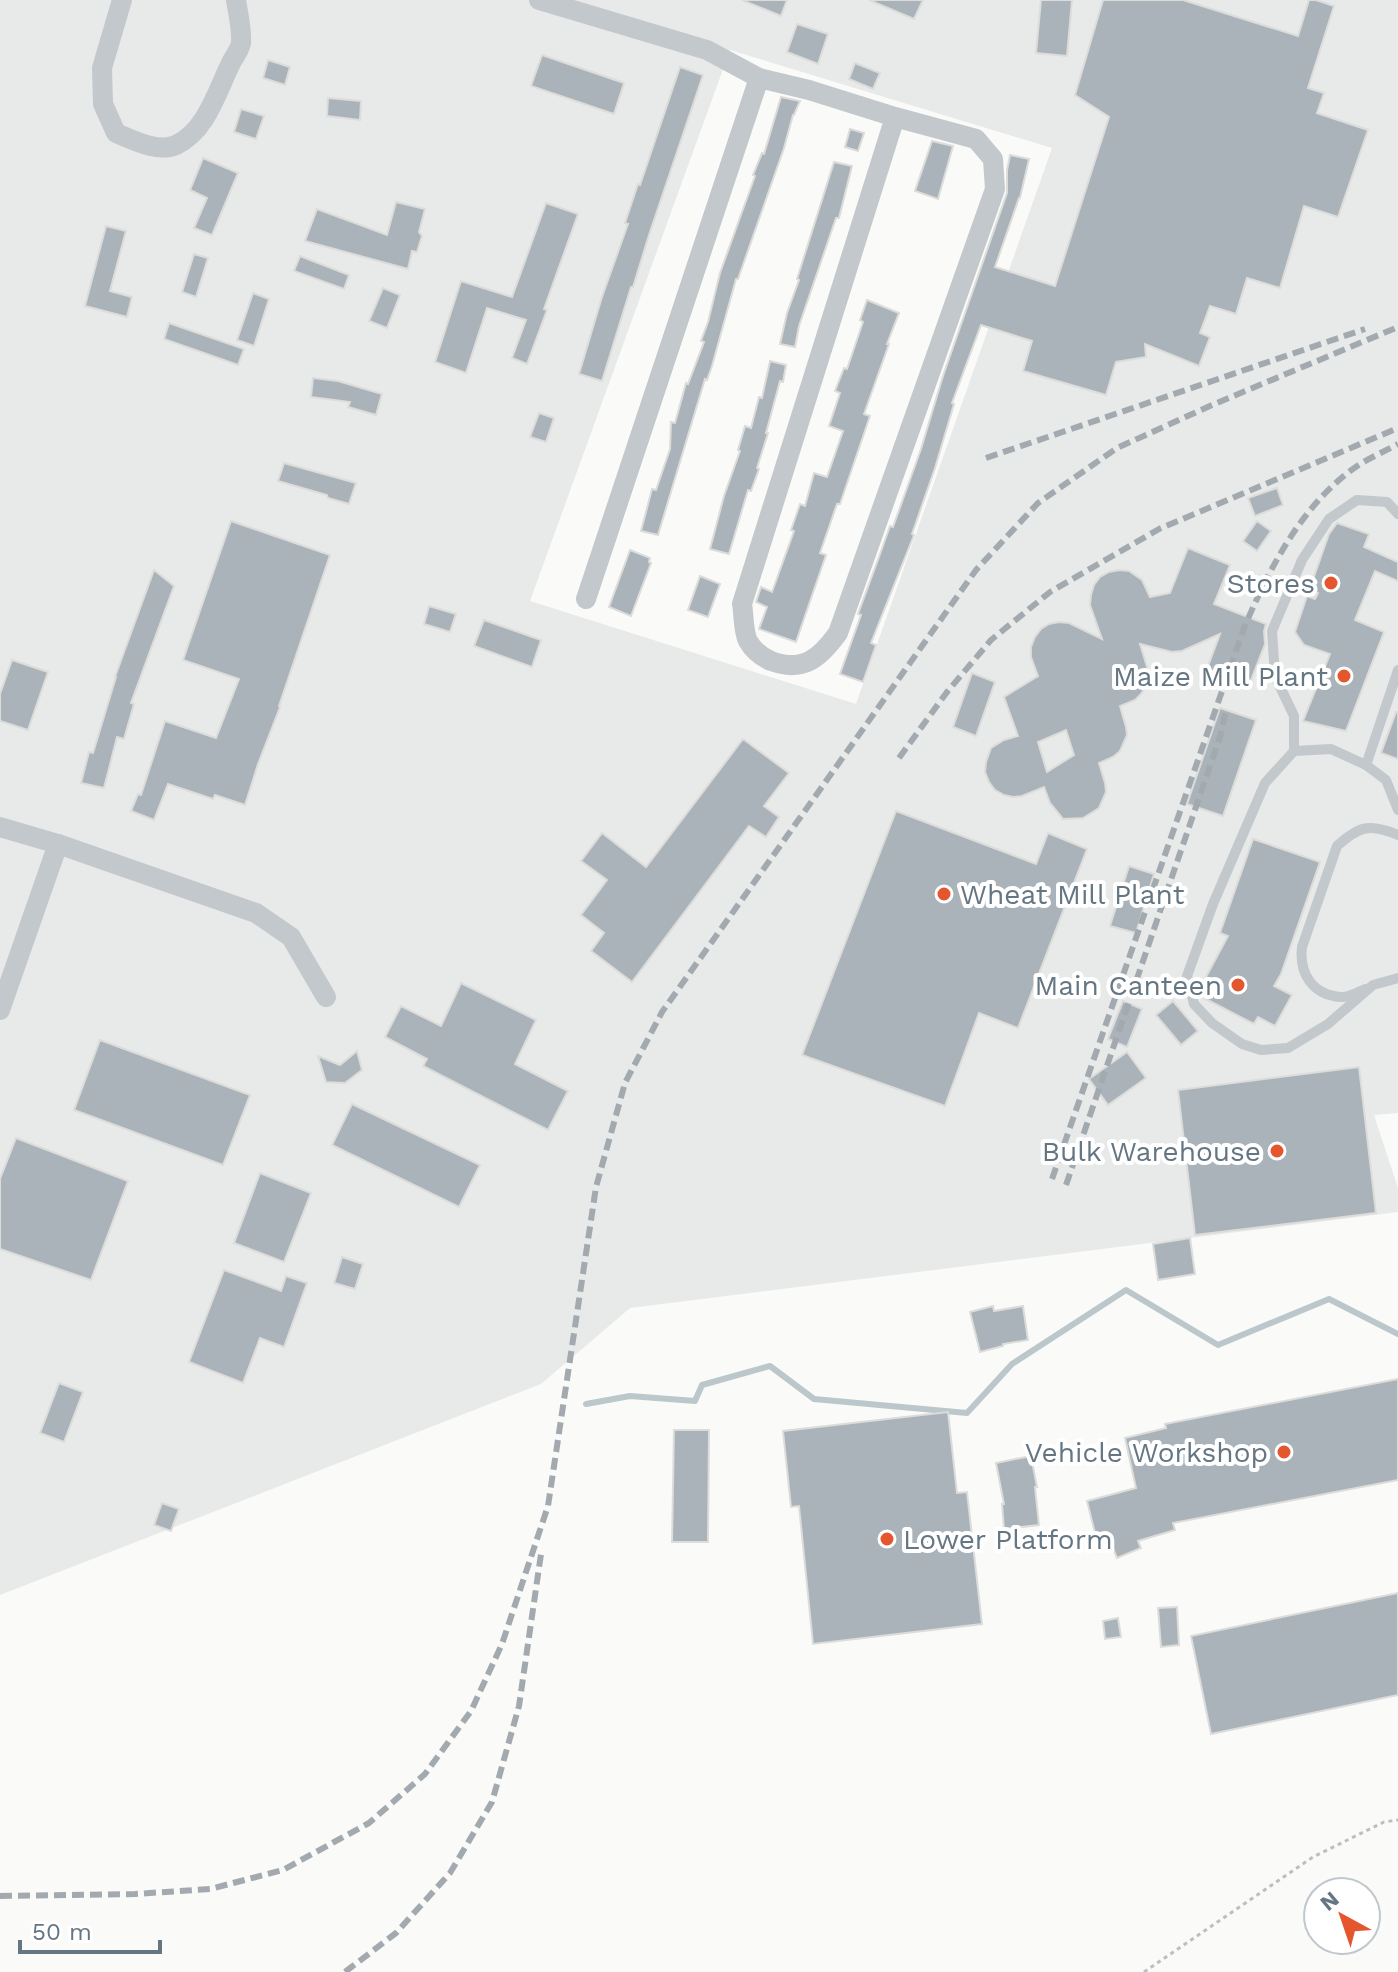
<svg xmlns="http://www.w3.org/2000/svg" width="1398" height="1972" font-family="'Work Sans',sans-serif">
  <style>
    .built { fill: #e8e9e9; fill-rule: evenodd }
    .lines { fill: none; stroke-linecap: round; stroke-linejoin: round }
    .stream { stroke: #bbc7cb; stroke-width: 6 }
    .building { fill: #aab3b9; stroke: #dcdcda; stroke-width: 2; fill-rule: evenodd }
    .path { stroke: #bbbfc2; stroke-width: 3; stroke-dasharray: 4 4; stroke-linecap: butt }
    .service { stroke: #c3c8cc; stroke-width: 10 }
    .minor { stroke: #c3c8cc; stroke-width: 20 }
    .rail { stroke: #a2aab0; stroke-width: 6; stroke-dasharray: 12 6; stroke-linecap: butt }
    .poi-dot { fill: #e4572e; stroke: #fff; stroke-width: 3 }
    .labels { text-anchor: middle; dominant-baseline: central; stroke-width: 8; stroke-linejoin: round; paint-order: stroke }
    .poi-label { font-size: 28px; fill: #657683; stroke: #fff; text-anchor: end }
  </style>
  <rect width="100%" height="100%" fill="#fafaf8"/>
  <path class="built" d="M0,0H1398V1113L1374,1115L1398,1188V1212L630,1308L541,1384L0,1595ZM730,50L1052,148L856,704L530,601Z"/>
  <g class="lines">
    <polyline class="stream" points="586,1404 630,1396 695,1401 702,1385 770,1366 814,1399 967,1413 1012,1364 1126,1290 1218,1345 1329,1299 1398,1334"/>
  </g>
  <g class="building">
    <polygon points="742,0 787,0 781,16"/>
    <polygon points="869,0 923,0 914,19"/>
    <polygon points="1041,0 1072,0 1067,56 1036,53"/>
    <polygon points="1103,0 1183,0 1298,36 1309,0 1316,0 1334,6 1308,88 1324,93 1317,113 1368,130 1338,217 1304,206 1280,288 1247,278 1236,314 1210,306 1200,333 1210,337 1199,366 1145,344 1146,357 1116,362 1106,395 1023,371 1032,341 981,325 952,403 954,404 935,468 912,534 914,535 871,643 876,645 863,682 840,674 861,615 858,614 879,557 890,526 893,527 921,449 943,376 1007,193 1007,170 1010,155 1029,159 1020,198 1019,198 995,267 1055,286 1109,117 1075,95"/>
    <polygon points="797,24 828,34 818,64 787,52"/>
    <polygon points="542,55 624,83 614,114 531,86"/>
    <polygon points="268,60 290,67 285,85 263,78"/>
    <polygon points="855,63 880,73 873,89 849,79"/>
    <polygon points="680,67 703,75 649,235 633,287 631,287 602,381 579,374 602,297 628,224 625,223 638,184 640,185"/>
    <polygon points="781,97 800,101 794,115 793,115 784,148 738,279 736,279 712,366 707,380 705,379 658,535 641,531 652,489 656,490 670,449 671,422 675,423 686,383 688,384 704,342 701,341 708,322 720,273 755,176 753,175 762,153 764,154"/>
    <polygon points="328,98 361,101 360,120 327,116"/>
    <polygon points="241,109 264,116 256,139 234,132"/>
    <polygon points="850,129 864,133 858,151 845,147"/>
    <polygon points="932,141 953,146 938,199 915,191"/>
    <polygon points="203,158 238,173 212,235 194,228 207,198 190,190"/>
    <polygon points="834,162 852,166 839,218 836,218 799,326 795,347 780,344 787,313 799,280 797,279"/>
    <polygon points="396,202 425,209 419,232 422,236 417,252 412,251 408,269 305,241 317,209 387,235"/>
    <polygon points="546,203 578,214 544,309 547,310 527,364 512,358 526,320 487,308 466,373 435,362 461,281 512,297"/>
    <polygon points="106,226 126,231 110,291 132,297 127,317 85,306"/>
    <polygon points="194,254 208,258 196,297 182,292"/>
    <polygon points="300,256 349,275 344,289 294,271"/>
    <polygon points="383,288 400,295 387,328 369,321"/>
    <polygon points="253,293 269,299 254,346 237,340"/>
    <polygon points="867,300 899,313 887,344 889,344 864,414 870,416 840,504 837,504 820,553 826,555 796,642 759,629 767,607 756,602 761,587 772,592 794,531 791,530 800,504 805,506 814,473 827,477 843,431 829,426 840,393 835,391 844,368 847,369 863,322 860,320"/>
    <polygon points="169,323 244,349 238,365 164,339"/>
    <polygon points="770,361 786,365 783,382 780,381 766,433 768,433 757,468 759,469 751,491 748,490 729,554 710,549 724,496 740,451 738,450 745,426 751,428 759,397 762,398"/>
    <polygon points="313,378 338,381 382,394 376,415 348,407 350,402 311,397"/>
    <polygon points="539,413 554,418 546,442 530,437"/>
    <polygon points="284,463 356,483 349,504 328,498 327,495 278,481"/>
    <polygon points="1277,488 1283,505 1255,516 1248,498"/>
    <polygon points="231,521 330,555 279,706 280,707 258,764 245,805 215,795 213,799 168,784 154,820 131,811 138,794 141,795 165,721 216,738 239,679 183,660"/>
    <polygon points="1257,521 1271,531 1257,551 1243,541"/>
    <polygon points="1337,523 1369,534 1364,547 1398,562 1398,581 1375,571 1355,620 1384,632 1346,731 1303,721 1330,654 1304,645 1295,632 1307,596 1315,599 1318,593 1310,588 1329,534"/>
    <path d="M1188,548L1230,565L1214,604L1266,624L1264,631L1265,644L1249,685L1207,669L1220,634L1182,651L1172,652L1140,644L1148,670L1146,686L1141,694L1135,700L1120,706L1126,727L1127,735L1120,751L1113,757L1099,763L1105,783L1106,792L1099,808L1083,818L1063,819L1050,803L1044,787L1022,796L1013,797L1004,795L995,790L989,782L985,772L986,762L991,748L1004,740L1018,736L1004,697L1038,676L1031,657V647L1035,637L1041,629L1049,624L1059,622L1069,623L1102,639L1090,605L1091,595L1094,585L1100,577L1109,572L1119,570L1129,571L1142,580L1150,597L1170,593ZM1066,730L1074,755L1047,772L1038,742Z"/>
    <polygon points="630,550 650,558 649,562 651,563 631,616 609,607"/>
    <polygon points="154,570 174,586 131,703 134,704 124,739 117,737 104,788 81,783 89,752 93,753 116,677 115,677"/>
    <polygon points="700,576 720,584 708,617 688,610"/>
    <polygon points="429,606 456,614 450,632 424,624"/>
    <polygon points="484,620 541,640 532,667 474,646"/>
    <polygon points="12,660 48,672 28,730 0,721 0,694"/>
    <polygon points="972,673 995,682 976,736 953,727"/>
    <polygon points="1220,708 1256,720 1223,816 1187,804"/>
    <polygon points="1396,712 1398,712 1398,759 1381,753"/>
    <polygon points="743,739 789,773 764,806 779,817 766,837 749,826 632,982 591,951 604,933 581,915 607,880 581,861 602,833 646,867"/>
    <polygon points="896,811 1036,864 1048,833 1087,849 1018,1028 979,1013 945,1106 802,1055"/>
    <polygon points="1253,839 1320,862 1281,974 1274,986 1292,995 1275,1026 1258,1017 1254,1024 1200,996 1199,990 1228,936 1220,933"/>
    <polygon points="1129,866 1154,874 1136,933 1110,926"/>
    <polygon points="461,983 536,1020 515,1064 568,1091 548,1130 423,1066 427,1059 385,1037 401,1006 441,1026"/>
    <polygon points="1123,1001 1142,1009 1127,1047 1108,1039"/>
    <polygon points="1173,1001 1198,1031 1181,1045 1156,1015"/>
    <polygon points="100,1040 250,1095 223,1165 74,1110"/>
    <polygon points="357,1051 362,1070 345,1083 326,1082 318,1056 340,1065"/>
    <polygon points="1127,1052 1146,1078 1108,1105 1089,1079"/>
    <polygon points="1359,1067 1376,1213 1195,1235 1178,1090"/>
    <polygon points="352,1104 480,1165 459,1207 332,1145"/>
    <polygon points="16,1138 128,1181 91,1280 0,1249 0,1179"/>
    <polygon points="260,1173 311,1193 284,1262 234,1243"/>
    <polygon points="1190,1238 1195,1274 1158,1280 1153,1244"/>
    <polygon points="342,1257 363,1264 355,1289 334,1283"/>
    <polygon points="224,1270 281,1291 286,1276 307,1283 284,1347 260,1338 243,1383 189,1362"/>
    <polygon points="993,1306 994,1311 1023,1306 1028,1340 1003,1344 1003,1346 980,1352 970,1312"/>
    <polygon points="1398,1379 1398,1480 1173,1523 1175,1530 1138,1541 1141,1548 1117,1558 1108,1536 1097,1541 1087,1501 1136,1488 1125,1438 1166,1428 1165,1424"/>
    <polygon points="59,1383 83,1392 64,1442 40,1433"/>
    <polygon points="948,1412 957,1493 967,1492 982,1624 813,1644 799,1506 791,1507 783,1431"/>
    <polygon points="674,1430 709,1430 708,1542 672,1542"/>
    <polygon points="1031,1456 1037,1487 1035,1487 1039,1525 1004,1529 1002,1504 1004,1504 996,1463"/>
    <polygon points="162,1503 179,1509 171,1531 154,1525"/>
    <polygon points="1398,1593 1398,1695 1211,1734 1191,1636"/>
    <polygon points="1177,1607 1179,1645 1161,1647 1158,1608"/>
    <polygon points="1118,1618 1121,1637 1105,1639 1103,1621"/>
  </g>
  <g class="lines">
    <polyline class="path" points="1144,1972 1313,1857 1384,1822 1398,1820"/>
    <g class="service">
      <polyline points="1294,751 1294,716 1275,676 1272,631 1302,560 1329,519 1357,500 1387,502 1398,514"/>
      <polyline points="1366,765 1398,670"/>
      <polyline points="1398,810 1386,780 1366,765 1331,749 1294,751 1265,783 1213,904 1187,976 1194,1004 1212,1023 1242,1044 1261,1050 1288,1048 1328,1024 1373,985 1398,978"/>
      <path d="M1365,989C1358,992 1348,998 1341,997C1312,995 1299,973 1302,947L1337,846C1359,826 1370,823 1398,835"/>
    </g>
    <g class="minor">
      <path d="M122,0L102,68L103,104L116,133C133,140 158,153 176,145C206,131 217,92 230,65C233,58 240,50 241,43C242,29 238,13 236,0"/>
      <path d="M539,0L707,50L759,78L809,90L895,117L976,139L993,159L995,189L838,633C820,658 803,673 771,661C762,657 753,650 748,641C743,631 744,615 742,604L895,117"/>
      <polyline points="586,599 759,78"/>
      <polyline points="0,827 58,844 256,913 291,937 326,997"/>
      <polyline points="0,1010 58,844"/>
    </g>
    <g class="rail">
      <polyline points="986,458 1365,329"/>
      <polyline points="899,758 947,692 991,640 1050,592 1159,529 1398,428"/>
      <path d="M1052,1179L1244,628C1270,567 1303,502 1360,464C1372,457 1385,451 1398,444"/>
      <polyline points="1066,1185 1220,737 1226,710"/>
      <polyline points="0,1896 135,1894 210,1889 283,1870 369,1823 425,1774 471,1711 502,1644 548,1506 596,1187 625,1083 662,1012 976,570 1038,503 1117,448 1212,405 1398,327"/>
      <polyline points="345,1972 396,1933 450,1873 492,1802 519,1706 541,1554"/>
    </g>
  </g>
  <g class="poi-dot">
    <circle cx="1331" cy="583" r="8"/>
    <circle cx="1344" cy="676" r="8"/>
    <circle cx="944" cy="894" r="8"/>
    <circle cx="1238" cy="985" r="8"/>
    <circle cx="1277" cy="1151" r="8"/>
    <circle cx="1284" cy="1452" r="8"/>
    <circle cx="887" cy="1539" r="8"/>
  </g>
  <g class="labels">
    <g class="poi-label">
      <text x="1315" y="583">Stores</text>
      <text x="1328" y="676">Maize Mill Plant</text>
      <text x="960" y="894" text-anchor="start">Wheat Mill Plant</text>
      <text x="1222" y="985">Main Canteen</text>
      <text x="1261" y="1151">Bulk Warehouse</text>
      <text x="1268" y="1452">Vehicle Workshop</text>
      <text x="903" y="1539" text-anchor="start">Lower Platform</text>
    </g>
  </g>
  <g transform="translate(1342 1916) rotate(320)"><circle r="38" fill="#ffffff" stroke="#c1c8cd" stroke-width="2"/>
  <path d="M0-6L14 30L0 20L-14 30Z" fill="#e4572e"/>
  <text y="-12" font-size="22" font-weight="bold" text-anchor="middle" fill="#657683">N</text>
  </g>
  <path d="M20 1940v12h140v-12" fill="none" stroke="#657683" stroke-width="4"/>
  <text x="32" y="1940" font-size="24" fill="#657683" stroke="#ffffff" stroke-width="6" paint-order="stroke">50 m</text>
</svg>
